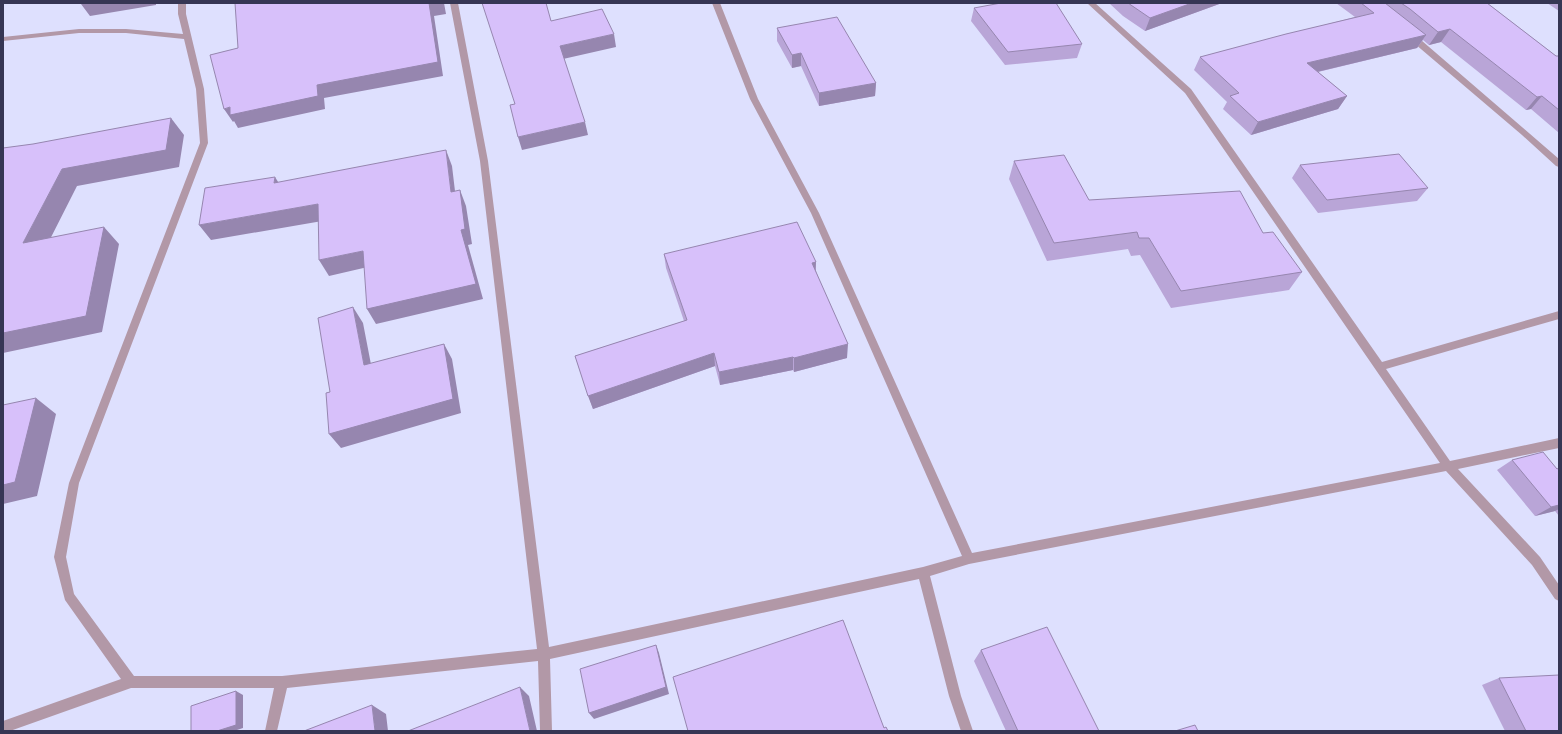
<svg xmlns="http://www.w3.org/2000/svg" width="1562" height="734" font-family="'Fira Sans',sans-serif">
	<rect width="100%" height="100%" fill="#dee0fe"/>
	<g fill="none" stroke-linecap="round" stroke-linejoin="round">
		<path fill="#b298a7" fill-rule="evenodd" d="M 178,3 L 186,3 L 186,14 L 204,89 L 208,143 L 79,483 L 66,557 L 74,594 L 134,676 L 282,676 L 537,649 L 480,161 L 450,3 L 458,3 L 488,161 L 549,647 L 923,567 L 962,556 L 811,213 L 750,99 L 712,3 L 720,3 L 758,99 L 819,213 L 972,553 L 1440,463 L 1185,93 L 1087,3 L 1095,3 L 1191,89 L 1382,362 L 1559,311 L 1559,319 L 1386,369 L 1450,461 L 1559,438 L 1559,448 L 1458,469 L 1540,557 L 1559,585 L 1559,601 L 1555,599 L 1532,565 L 1446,471 L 969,564 L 930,576 L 961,696 L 973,731 L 961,731 L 949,696 L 919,579 L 550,659 L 552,731 L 540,731 L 538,661 L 287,688 L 277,731 L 265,731 L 274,688 L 131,688 L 10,731 L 3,731 L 3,721 L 121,679 L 65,600 L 54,557 L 69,483 L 200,143 L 196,89 L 184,39 L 126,33 L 79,33 L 3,41 L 3,37 L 79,29 L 126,29 L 183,34 L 178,14 Z
			M 1408,34 L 1414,34 L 1559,159 L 1559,167 L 1556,166 L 1522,135 L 1408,38 Z"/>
	</g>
	<path fill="#b9a5d7" d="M 1109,3 L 1222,3 L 1145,31 L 1123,16 Z
		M 1336,3 L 1487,3 L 1556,56 L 1559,56 L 1559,133 L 1531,109 L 1526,110 L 1441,42 L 1429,45 L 1423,40 L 1417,48 L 1318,72 L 1347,96 L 1338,109 L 1251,135 L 1223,109 L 1227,102 L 1194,70 L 1200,57 L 1355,17 Z
		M 1547,3 L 1559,3 L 1559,11 Z
		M 974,8 L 1082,44 L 1077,58 L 1005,65 L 971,21 Z
		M 777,28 L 876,83 L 875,96 L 819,106 L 801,66 L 792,68 L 777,41 Z
		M 1014,161 L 1089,200 L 1263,233 L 1302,272 L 1289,290 L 1171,308 L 1140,255 L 1131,256 L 1128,249 L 1047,261 L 1009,179 Z
		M 1300,165 L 1428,188 L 1417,201 L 1318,213 L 1292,178 Z
		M 664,254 L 816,262 L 816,271 L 847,358 L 794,372 L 793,370 L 720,385 L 715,366 L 593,409 L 575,356 L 684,321 L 666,268 Z
		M 1512,460 L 1557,469 L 1559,468 L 1559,516 L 1555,511 L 1535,516 L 1497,470 Z
		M 981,650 L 1099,731 L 1006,731 L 974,661 Z
		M 1499,678 L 1559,731 L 1505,731 L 1482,685 Z"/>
	<path fill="#9686af" d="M 88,3 L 156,3 L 156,5 L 90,16 L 81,4 Z
		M 429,3 L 444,3 L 446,14 L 434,16 L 443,76 L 324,98 L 325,109 L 238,128 L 234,121 L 233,122 L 224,109 L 317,85 Z
		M 1192,3 L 1222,3 L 1145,31 L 1150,18 Z
		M 1450,29 L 1441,42 L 1429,45 L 1438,32 Z
		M 614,34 L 616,47 L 563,59 L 560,46 Z
		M 1426,35 L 1417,48 L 1300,76 L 1307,63 Z
		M 801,53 L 801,66 L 792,68 L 792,55 Z
		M 876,83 L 875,96 L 819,106 L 819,93 Z
		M 1347,96 L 1338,109 L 1251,135 L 1258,122 Z
		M 1542,96 L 1531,109 L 1526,110 L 1537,97 Z
		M 171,118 L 184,135 L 179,167 L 77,186 L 40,259 L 23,243 L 62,169 Z
		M 585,122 L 588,135 L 522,150 L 518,137 Z
		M 446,150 L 452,166 L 457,208 L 451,192 Z
		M 275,177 L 285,193 L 274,183 Z
		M 460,190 L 466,206 L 472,244 L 468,245 L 483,299 L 376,324 L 367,309 L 461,230 Z
		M 318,204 L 328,220 L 211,240 L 199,225 Z
		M 104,227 L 119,244 L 102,332 L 3,353 L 3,333 Z
		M 363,251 L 372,266 L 329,276 L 319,260 Z
		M 816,262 L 815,276 L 812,263 Z
		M 353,307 L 363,323 L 374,380 L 364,365 Z
		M 444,344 L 452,359 L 461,413 L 341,448 L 329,434 Z
		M 848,344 L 847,358 L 794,372 L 794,358 Z
		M 714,353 L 715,366 L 593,409 L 588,396 Z
		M 793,357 L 793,370 L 720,385 L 719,372 Z
		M 36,398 L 56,414 L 37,496 L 3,504 L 3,485 Z
		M 1559,505 L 1559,509 L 1555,511 L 1535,516 L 1551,507 Z
		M 656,645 L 659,653 L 669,694 L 594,719 L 589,713 Z
		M 520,687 L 529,696 L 537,731 L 530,731 Z
		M 236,691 L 243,695 L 243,728 L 234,731 L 217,731 Z
		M 372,705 L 386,714 L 388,731 L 375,731 Z"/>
	<path fill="#d7c0fa" stroke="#9686af" d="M 235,3 L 431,3 L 429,3 L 438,62 L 317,85 L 318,96 L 230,115 L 230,107 L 224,109 L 210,55 L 238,48 Z
		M 482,3 L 546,3 L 551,21 L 602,9 L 614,34 L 560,46 L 585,122 L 518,137 L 510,105 L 515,104 Z
		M 1001,3 L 1056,3 L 1082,44 L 1008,52 L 974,8 Z
		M 1128,3 L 1192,3 L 1150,18 Z
		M 1361,3 L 1385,3 L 1426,35 L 1307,63 L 1347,96 L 1258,122 L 1230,96 L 1239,93 L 1200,57 L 1286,34 L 1374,13 Z
		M 1401,3 L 1487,3 L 1556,56 L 1559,56 L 1559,110 L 1542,96 L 1537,97 L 1450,29 L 1438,32 L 1410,9 Z
		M 837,17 L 876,83 L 819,93 L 801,53 L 792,55 L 777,28 Z
		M 171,118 L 166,150 L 62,169 L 23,243 L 104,227 L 86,316 L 3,333 L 3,148 L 33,144 Z
		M 446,150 L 451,192 L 460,190 L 465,229 L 461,230 L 476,284 L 367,309 L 363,251 L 319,260 L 318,204 L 199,225 L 205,188 L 275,177 L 274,183 Z
		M 1399,154 L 1428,188 L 1327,200 L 1300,165 Z
		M 1064,155 L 1089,200 L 1240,191 L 1263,233 L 1273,232 L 1302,272 L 1181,291 L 1149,238 L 1139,238 L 1137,232 L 1054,243 L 1014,161 Z
		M 797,222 L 816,262 L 812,263 L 848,344 L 794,358 L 793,357 L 719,372 L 714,353 L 588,396 L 575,356 L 687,320 L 664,254 Z
		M 353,307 L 364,365 L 444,344 L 453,399 L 329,434 L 326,393 L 330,392 L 318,318 Z
		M 36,398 L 15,482 L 3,485 L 3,405 Z
		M 1543,452 L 1557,469 L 1559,468 L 1559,505 L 1551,507 L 1512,460 Z
		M 843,620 L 884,728 L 886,727 L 888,731 L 688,731 L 673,677 Z
		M 1047,627 L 1099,731 L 1018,731 L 981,650 Z
		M 656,645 L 666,687 L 589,713 L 580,669 Z
		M 1559,675 L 1559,731 L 1526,731 L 1499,678 Z
		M 520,687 L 530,731 L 408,731 Z
		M 236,691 L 236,725 L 217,731 L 191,731 L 191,706 Z
		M 372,705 L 375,731 L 304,731 Z
		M 1195,725 L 1198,731 L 1175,731 Z"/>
	<rect width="1562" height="734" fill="none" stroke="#363654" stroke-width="8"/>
</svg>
